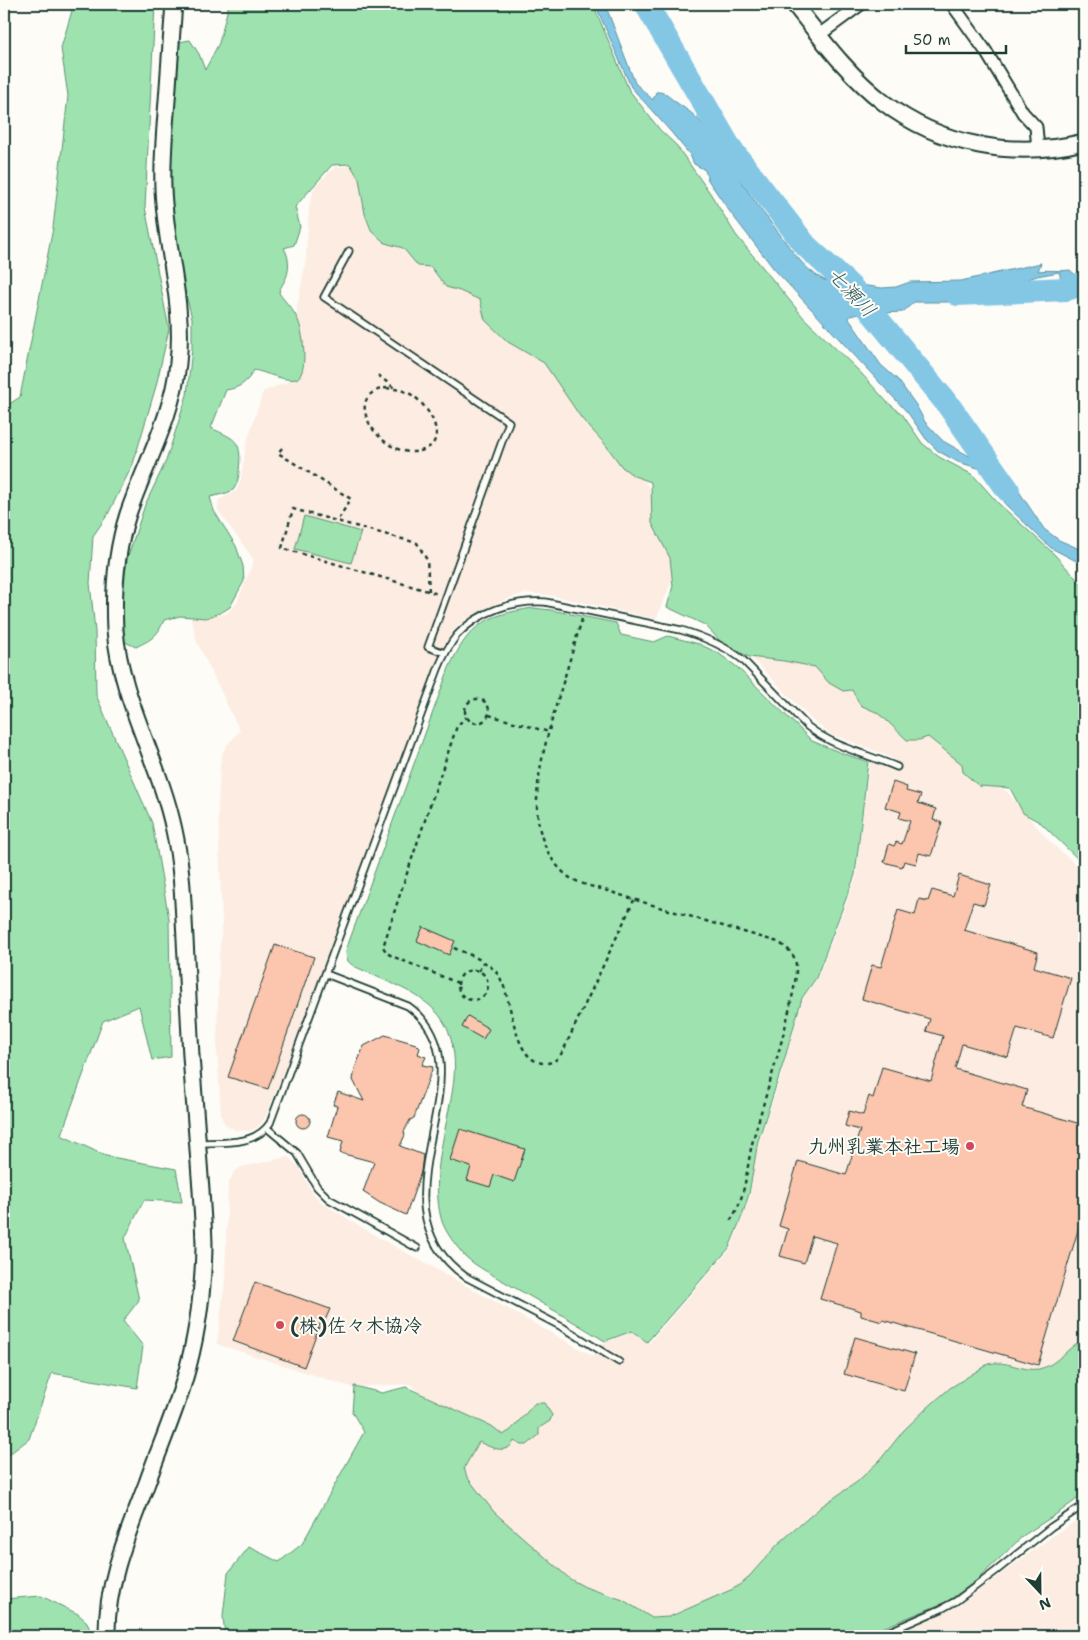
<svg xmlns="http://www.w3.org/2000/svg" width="1088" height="1640" font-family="'Shantell Sans','Klee One',sans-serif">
	<rect width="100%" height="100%" fill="#fdfcf7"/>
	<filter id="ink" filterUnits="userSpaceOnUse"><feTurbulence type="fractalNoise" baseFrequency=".02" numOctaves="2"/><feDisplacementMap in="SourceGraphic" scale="10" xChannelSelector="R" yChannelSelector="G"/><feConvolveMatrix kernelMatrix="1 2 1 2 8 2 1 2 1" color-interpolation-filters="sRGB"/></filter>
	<g filter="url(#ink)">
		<path fill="#fcece1" d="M 351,166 L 360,171 L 363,202 L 369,229 L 391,244 L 424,256 L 477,299 L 498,304 L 643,478 L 655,498 L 671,547 L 675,573 L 656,619 L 555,596 L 526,593 L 504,600 L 477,613 L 461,623 L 452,632 L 441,653 L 313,997 L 266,1116 L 259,1126 L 249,1131 L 236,1130 L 227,1126 L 223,1121 L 221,1113 L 217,1050 L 219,957 L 222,924 L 218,810 L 220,764 L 223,753 L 227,745 L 240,731 L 197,642 L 191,618 L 226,614 L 237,603 L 254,560 L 218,510 L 219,500 L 236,491 L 241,479 L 246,445 L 263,392 L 292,380 L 298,353 L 297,308 L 306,260 L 309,207 L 315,186 L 335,167 Z
			M 782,612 L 923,731 L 1007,792 L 1050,842 L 1084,872 L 1084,1339 L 1067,1351 L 1054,1363 L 1039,1369 L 1030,1370 L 1003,1362 L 994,1362 L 988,1364 L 950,1388 L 904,1430 L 880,1460 L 857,1482 L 822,1506 L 778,1544 L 745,1581 L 733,1589 L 681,1612 L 669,1617 L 652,1618 L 623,1600 L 585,1587 L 550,1568 L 525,1549 L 456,1472 L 478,1442 L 410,1384 L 351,1387 L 217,1344 L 225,1281 L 228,1185 L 234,1172 L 241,1167 L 288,1157 L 299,1167 L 312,1192 L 322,1203 L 376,1236 L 593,1356 L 603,1343 L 634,1331 L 649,1343 L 731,1248 L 751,1193 L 753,1169 L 759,1142 L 782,1073 L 803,999 L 818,977 L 857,875 L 860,839 L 870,762 L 895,772 L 899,763 L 890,757 L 871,749 L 832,735 L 811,719 L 760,666 L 744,652 Z
			M 1084,1516 L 1084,1623 L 1070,1634 L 1030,1636 L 893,1636 L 955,1608 L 1053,1536 Z"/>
		<path fill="#9ee3af" stroke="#5e9072" d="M 74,4 L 155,4 L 145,207 L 169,329 L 156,386 L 133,464 L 108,514 L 93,536 L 90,583 L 95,631 L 96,695 L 152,823 L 169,919 L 171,1057 L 152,1060 L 139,1006 L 103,1021 L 61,1135 L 106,1156 L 176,1169 L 182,1202 L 144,1200 L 125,1238 L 139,1300 L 123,1321 L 143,1346 L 137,1388 L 52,1373 L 29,1439 L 4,1458 L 4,402 L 8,405 L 20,397 L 53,228 L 68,96 L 61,48 Z
			M 229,4 L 593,4 L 629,90 L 660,130 L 676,145 L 710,193 L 736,235 L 804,318 L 860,372 L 887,402 L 902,414 L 922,443 L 939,457 L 973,475 L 998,503 L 1053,553 L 1084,587 L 1084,865 L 1041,823 L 1023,813 L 1010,788 L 979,786 L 963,772 L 962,764 L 928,737 L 919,740 L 907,740 L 885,719 L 876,712 L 860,705 L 852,690 L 843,691 L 829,683 L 815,667 L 784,661 L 749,657 L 723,644 L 705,625 L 667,607 L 673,586 L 670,558 L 652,523 L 651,482 L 634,476 L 622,467 L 605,444 L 582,419 L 544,363 L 508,342 L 485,320 L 480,300 L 460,291 L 446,287 L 431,267 L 418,266 L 403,248 L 385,243 L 371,230 L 365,214 L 359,179 L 350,164 L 332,165 L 295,207 L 300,227 L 294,245 L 284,248 C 290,258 290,272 284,282 C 281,287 280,288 279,293 C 285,302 296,312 299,323 C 303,333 309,374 296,379 C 286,382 265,372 254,370 C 247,383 239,388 226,390 L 211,428 C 237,440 242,440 239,471 C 239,477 237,485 233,490 C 227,494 217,495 210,497 L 214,511 L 236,546 L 243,566 L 244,581 L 230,607 L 222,612 L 206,618 L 180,616 L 164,620 C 157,637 152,639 136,647 L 125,642 L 118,628 L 127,559 L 145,505 L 166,461 L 187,395 L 192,349 L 192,318 L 180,272 L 171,207 L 170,154 L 174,114 L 175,69 L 179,42 L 190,40 L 199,54 L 205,70 L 219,43 Z
			M 304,516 L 361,532 L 351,563 L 295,549 Z
			M 533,608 L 551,610 L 616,623 L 621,635 L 654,642 L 668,636 L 699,644 L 718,653 L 737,667 L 812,741 L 839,752 L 868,762 L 855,875 L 816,978 L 802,998 L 784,1061 L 758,1141 L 749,1194 L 742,1216 L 729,1248 L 647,1342 L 632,1331 L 605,1341 C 574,1322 542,1303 510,1285 C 497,1277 476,1267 465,1256 C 457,1247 444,1231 441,1218 C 432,1182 442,1145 449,1109 C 455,1081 459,1051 445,1024 C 430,997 397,986 371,974 C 364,970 352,967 348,961 C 346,957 346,953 346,950 L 449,668 C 469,624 486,615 533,608 Z
			M 1084,1339 L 1084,1494 L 1058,1513 L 1024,1535 L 977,1580 L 948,1601 L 863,1636 L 225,1636 L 223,1616 L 228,1573 L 249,1547 L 279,1562 L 302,1544 L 364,1432 L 352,1412 L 354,1386 L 382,1393 L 406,1387 L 493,1427 L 503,1435 L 511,1430 L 535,1403 L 544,1403 L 552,1415 L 550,1421 L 539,1428 L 539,1435 L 527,1445 L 522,1445 L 514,1441 C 507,1456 490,1447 479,1442 L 464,1468 L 467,1477 L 494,1512 L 570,1579 L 585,1587 L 623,1600 L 652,1618 L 669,1617 L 733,1589 L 745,1581 L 778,1544 L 822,1506 L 857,1482 L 880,1460 L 904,1430 L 926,1409 L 950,1388 L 988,1364 C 1006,1359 1022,1372 1039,1369 C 1058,1365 1067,1347 1084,1339 Z
			M 41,1596 L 78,1614 L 87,1622 L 92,1636 L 4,1636 L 4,1599 Z"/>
		<path fill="#84c7e5" stroke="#5c909e" d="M 595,4 L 605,4 L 635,83 L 653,100 L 656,92 C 663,91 668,96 673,100 C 681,106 690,111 697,118 C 712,134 723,153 734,171 C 746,189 759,208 772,224 C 788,244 801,268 824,280 L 882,288 L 896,287 L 910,282 L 961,281 L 1041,263 L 1038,271 C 1049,269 1059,272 1070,270 L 1079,278 L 1084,277 L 1084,282 L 1080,285 L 1084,288 L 1084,293 L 1073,295 L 1070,277 L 1061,279 L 1059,272 L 1037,276 L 1005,287 L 978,298 L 960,302 L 914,302 L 903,312 L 859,314 L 850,316 L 849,319 L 881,365 L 898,380 L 916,405 L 925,422 L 943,441 L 978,461 L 986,462 L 996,466 L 1012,481 L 1044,529 L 1059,540 L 1084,551 L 1084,565 L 1051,548 L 1005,504 L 1003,495 L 1009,492 L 981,469 L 958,462 L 938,451 L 926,439 L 908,413 L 774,269 L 730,212 L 708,180 L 705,170 L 694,164 L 690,155 L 671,132 L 631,87 Z"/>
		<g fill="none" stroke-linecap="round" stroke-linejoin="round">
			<path stroke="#84c7e5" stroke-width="24" d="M 646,4 L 730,148 L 806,246 L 852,288 L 949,406 L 1008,490
				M 957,294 L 1067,289 L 1084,283"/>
		</g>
		<path fill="#fbc5ae" stroke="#1f3d34" d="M 893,782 L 907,787 L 906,791 L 921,795 L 918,803 L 936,809 L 933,820 L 942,822 L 931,856 L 919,853 L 916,864 L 904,861 L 902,867 L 884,862 L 889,844 L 894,846 L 896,842 L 902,844 L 910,821 L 899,818 L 901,812 L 885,807 Z
			M 959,875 L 991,885 L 984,905 L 973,902 L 964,930 L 1038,952 L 1034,967 L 1071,978 L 1053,1038 L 1017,1028 L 1008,1057 L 962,1044 L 955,1069 L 1027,1090 L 1022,1107 L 1084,1125 L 1084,1210 L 1038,1365 L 883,1320 L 882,1322 L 861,1316 L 861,1311 L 820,1299 L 837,1243 L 812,1236 L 804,1263 L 780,1256 L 788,1229 L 779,1226 L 798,1161 L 846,1175 L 860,1130 L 845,1126 L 849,1111 L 863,1115 L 869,1096 L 873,1098 L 882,1067 L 931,1081 L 943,1036 L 926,1031 L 930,1019 L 862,999 L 872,965 L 881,967 L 898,910 L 915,915 L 919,899 L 928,901 L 932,890 L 953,896 Z
			M 423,927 L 455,941 L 449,955 L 417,941 Z
			M 275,945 L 314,957 L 268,1089 L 228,1077 Z
			M 468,1016 L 489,1029 L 483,1039 L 462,1027 Z
			M 385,1035 L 416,1044 L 420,1048 L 418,1054 L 426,1057 L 422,1065 L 433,1067 L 414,1118 L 410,1120 L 404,1132 L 405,1135 L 400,1146 L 423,1155 L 421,1172 L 406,1215 L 380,1203 L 363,1192 L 374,1162 L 340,1153 L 343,1141 L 328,1137 L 337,1106 L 333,1105 L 338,1092 L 364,1101 L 353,1080 L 355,1068 L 364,1046 Z
			M296 1121a7 7 0 1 1 14 0a7 7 0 1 1-14 0Z
			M 460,1129 L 525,1149 L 514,1182 L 494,1175 L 490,1187 L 467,1180 L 471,1167 L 450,1160 Z
			M 255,1282 L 330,1309 L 323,1325 L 320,1324 L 304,1367 L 233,1341 Z
			M 855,1337 L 915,1354 L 904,1391 L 844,1374 Z"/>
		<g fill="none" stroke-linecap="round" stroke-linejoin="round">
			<defs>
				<path id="lane" d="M 349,251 L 324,297 L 509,422 L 428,647 L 445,653
					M 326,974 L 408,1006 C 498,1070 360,1203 466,1277 L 564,1328 L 619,1362
					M 267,1128 L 297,1153 L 317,1187 L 329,1199 L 417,1248
					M 199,1143 C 223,1142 255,1146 270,1123 L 438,669 C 443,657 449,645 457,635 C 479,611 514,600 545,602 L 681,630 C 704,637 724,645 743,660 L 807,726 C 833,747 867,754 897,767
					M 879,1636 L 941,1609 L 956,1601 L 996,1571 L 1051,1527 L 1084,1505"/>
				<path id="street" d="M 952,4 L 985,50 L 1023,113 L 1036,127 L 1038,149
					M 819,35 L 861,4"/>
				<path id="secondary" d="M 794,4 C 821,38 848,75 883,102 C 940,146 1014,159 1084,142
					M 107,1636 C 106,1582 128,1533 147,1483 C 159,1449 174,1415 184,1381 C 197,1338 203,1293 204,1248 C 204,1229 202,1209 201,1190 C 198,1145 194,1101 191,1056 C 189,1017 187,978 185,939 C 183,902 182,866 174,830 C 160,763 120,697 115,630 C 113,591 116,551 128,514 C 145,464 173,416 178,363 C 185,301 165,248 163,188 C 162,163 164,138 166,113 C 169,76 171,40 174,4"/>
			</defs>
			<use href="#lane" stroke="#1f3d34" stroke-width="9"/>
			<use href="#street" stroke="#1f3d34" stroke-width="15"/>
			<use href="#secondary" stroke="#1f3d34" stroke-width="19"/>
			<path stroke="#1f3d34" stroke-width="2.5" stroke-dasharray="4 4" stroke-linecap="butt" d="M 378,375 L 394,388
				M 386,388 C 396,389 404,390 412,395 C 429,406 452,443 420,451 C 383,461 337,395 386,388 Z
				M 282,448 L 278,453 L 351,499 L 337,521
				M 429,591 L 427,560 L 417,543 L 293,509 L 282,548 L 438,594
				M 582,619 C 574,646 566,673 558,699 C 543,752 517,827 563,872 C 574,884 596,887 611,892 C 667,910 723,926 778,942 C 789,949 797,956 796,969 C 796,983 792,997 789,1011 C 779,1055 765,1097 753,1140 C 746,1167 747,1197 730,1221
				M465 711a12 12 0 1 1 24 0a12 12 0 1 1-24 0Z
				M 489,715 L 549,732
				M 454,948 C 470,955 489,961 499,976 C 513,997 512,1062 544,1063 C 554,1064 560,1057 564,1049 L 634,900
				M458 985a15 15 0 1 1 30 0a15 15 0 1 1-30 0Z
				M 479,971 L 483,962
				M 458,983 L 394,957 L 387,953 L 383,947 L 402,888 L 457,726 L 466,717"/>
			<use href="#lane" stroke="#fdfcf7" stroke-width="5.5"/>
			<use href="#street" stroke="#fdfcf7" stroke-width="11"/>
			<use href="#secondary" stroke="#fdfcf7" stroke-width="15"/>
		</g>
	</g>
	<g fill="#d1495b" stroke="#fdfcf7" stroke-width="2">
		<circle cx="970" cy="1146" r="5"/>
		<circle cx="280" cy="1325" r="5"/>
	</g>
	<g text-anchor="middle" stroke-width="4" stroke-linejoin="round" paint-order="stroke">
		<g font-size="19" font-weight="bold" fill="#1f3d34" stroke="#fdfcf7" text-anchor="end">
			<text x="960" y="1153">九州乳業本社工場</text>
			<text x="290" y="1332" text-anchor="start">(株)佐々木協冷</text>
		</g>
		<g font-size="20" font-style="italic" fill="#386060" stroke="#fdfcf7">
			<text transform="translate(852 292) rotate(47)" y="7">七瀬川</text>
		</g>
	</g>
	<rect width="1088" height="1640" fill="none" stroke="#fdfcf7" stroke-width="20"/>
	<rect x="10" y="10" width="1068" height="1620" fill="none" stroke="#1f3d34" stroke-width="2" filter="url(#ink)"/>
	<g transform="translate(1040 1592) rotate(158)" stroke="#fdfcf7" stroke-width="4" paint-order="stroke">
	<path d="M0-4L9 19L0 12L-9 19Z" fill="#1f3d34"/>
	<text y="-8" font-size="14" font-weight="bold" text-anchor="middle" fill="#1f3d34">N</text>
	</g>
	<path d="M906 45v8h100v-8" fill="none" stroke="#1f3d34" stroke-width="2.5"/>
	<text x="913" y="45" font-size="15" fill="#1f3d34" stroke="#fdfcf7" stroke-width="4" paint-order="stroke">50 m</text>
</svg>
